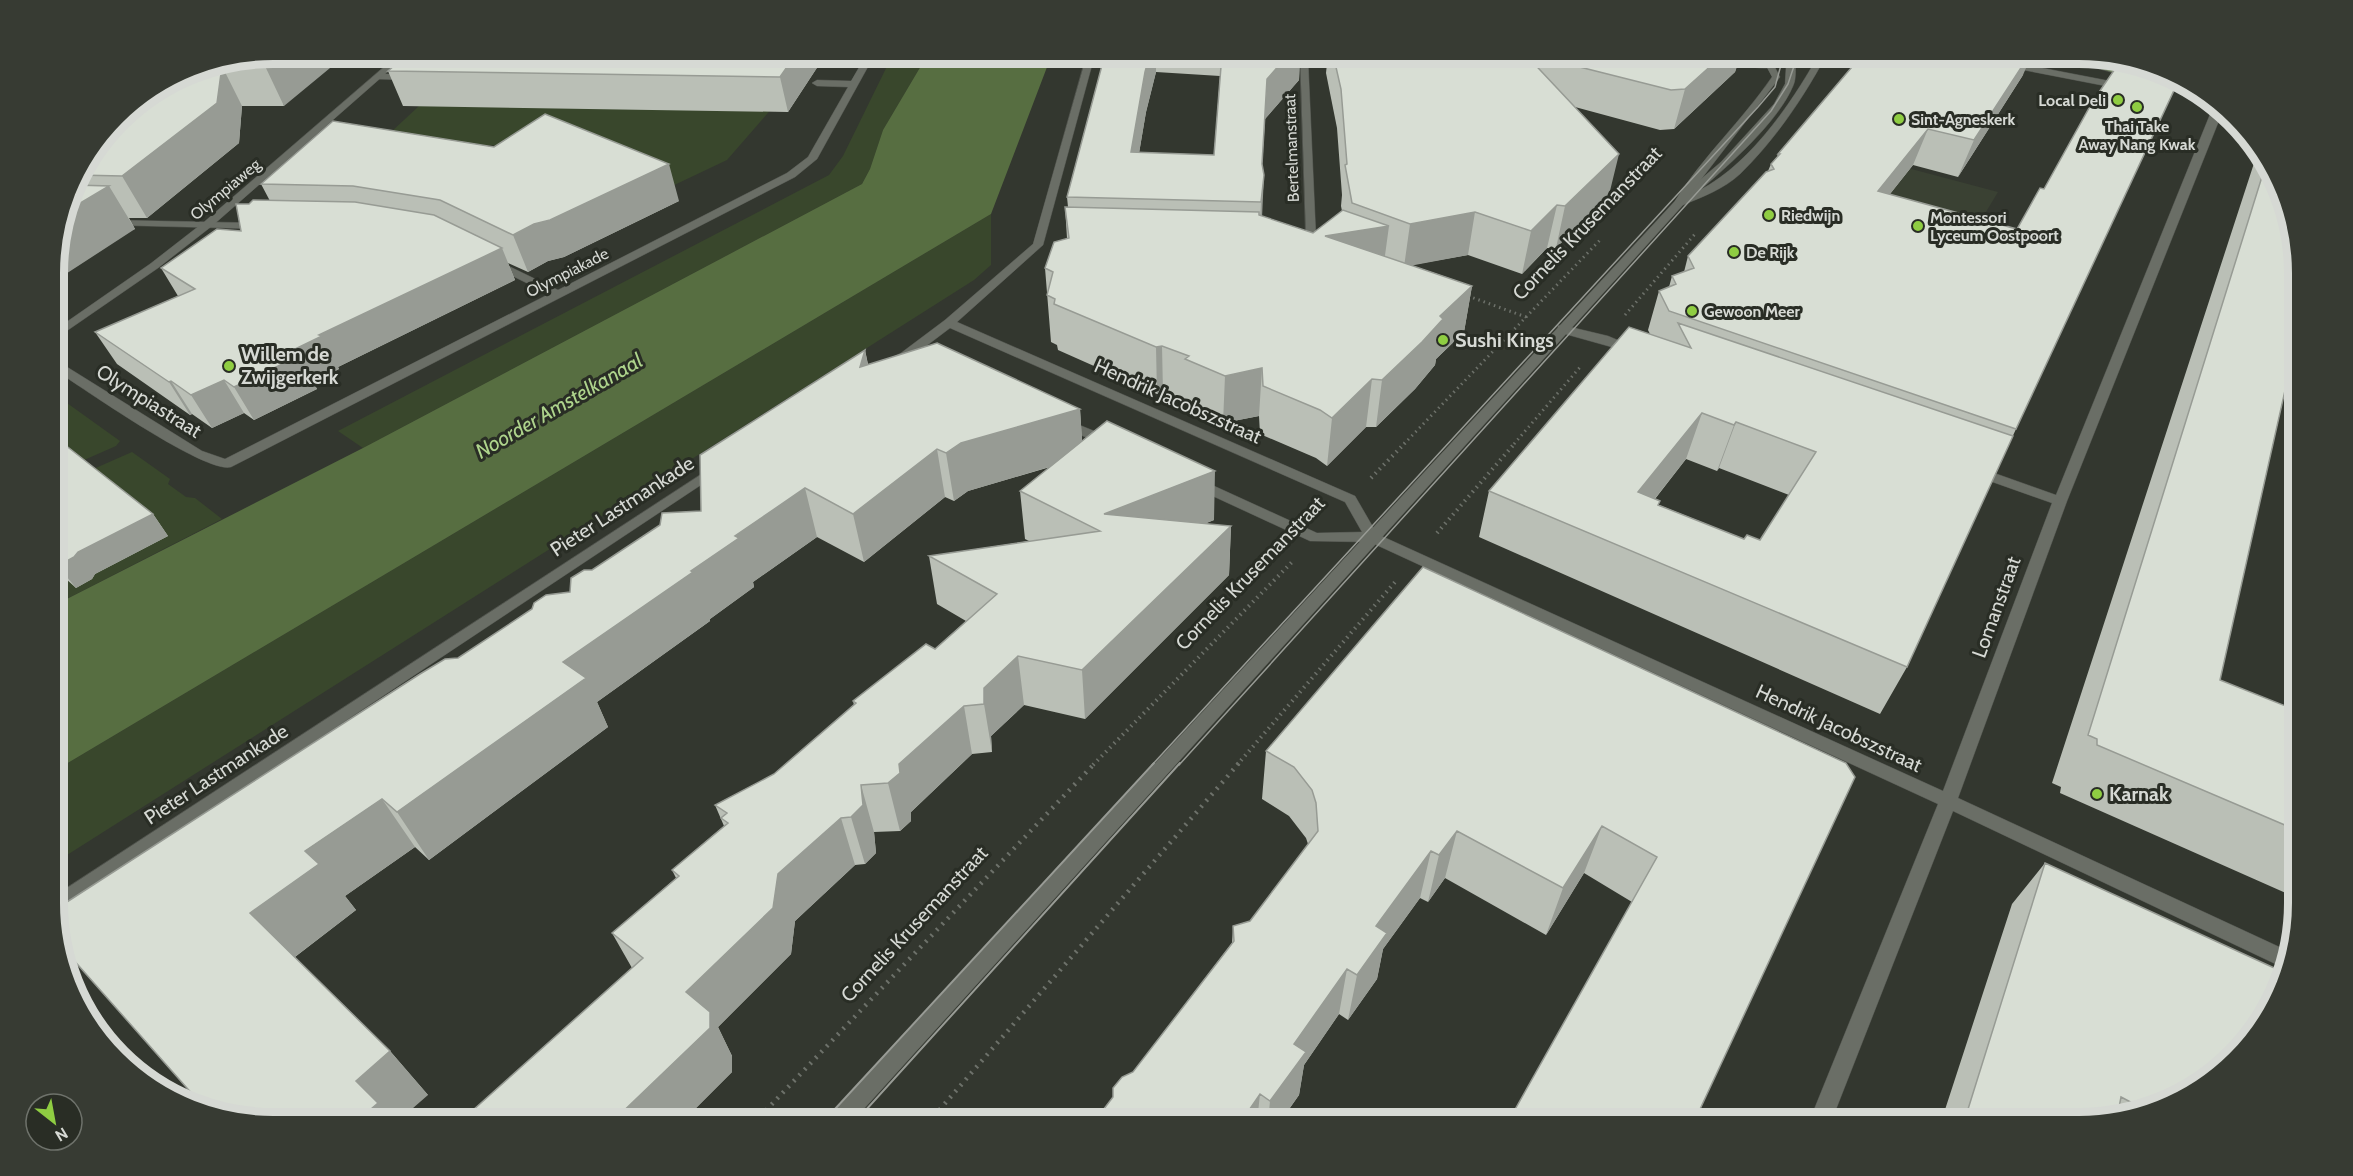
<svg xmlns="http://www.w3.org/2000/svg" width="2353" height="1176" font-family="Cabin,sans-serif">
	<rect width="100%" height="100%" fill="#33372f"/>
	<path fill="#3a4133" d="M 1806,141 L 1998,192 L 1960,255 Z"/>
	<path fill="#39472c" d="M 893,54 L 928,54 L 883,130 L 870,169 L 862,184 L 363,448 L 338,431 L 829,175 L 843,156 Z
		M 433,93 L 781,98 L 727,160 L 569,235 L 611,148 L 474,145 L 320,198 Z
		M 991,214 L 991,265 L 974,280 L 56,862 L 56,770 Z
		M 60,398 L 120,441 L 116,446 L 75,464 L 82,474 L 132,452 L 170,479 L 168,484 L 186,497 L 195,498 L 222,519 L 55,605 L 55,399 Z"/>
	<path fill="#576e41" d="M 928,54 L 1052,54 L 991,214 L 56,770 L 55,605 L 363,448 L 862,184 L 870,169 L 883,130 Z"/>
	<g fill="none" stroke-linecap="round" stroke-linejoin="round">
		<defs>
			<path id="service" d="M 1787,54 L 1795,54 C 1795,64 1797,78 1793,86 C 1776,127 1716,176 1683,205 L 1675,205 L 1675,201 L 1721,162 L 1774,104 L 1785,84 Z"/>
			<path id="minor" d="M 867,54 L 875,54 L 817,159 L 795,177 L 231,467 C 205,474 83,388 55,370 L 55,361 L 59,362 L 202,451 L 225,459 L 549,294 L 490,265 L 490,261 L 498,261 L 558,290 L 787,173 L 808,157 L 848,87 L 817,86 L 812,83 L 817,80 L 851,81 Z
				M 1087,54 L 1095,54 L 1043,245 L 957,322 L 1355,496 L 1377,534 L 1943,791 L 2052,503 L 1970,474 L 1968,471 L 1970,468 L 1980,468 L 2056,495 L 2213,107 L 2220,113 L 2220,118 L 2067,501 L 1958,798 L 2288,951 L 2284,968 L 1953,811 L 1831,1122 L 1809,1122 L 1938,804 L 1370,542 L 1310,541 L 1191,486 L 1189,483 L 1191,480 L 1201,480 L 1317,533 L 1362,532 L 1345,502 L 950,328 L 909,359 L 895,363 L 889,359 L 901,353 L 945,320 L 1033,244 Z
				M 1300,54 L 1345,55 L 1349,58 L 1345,61 L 1308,60 L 1316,238 L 1311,241 L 1306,238 Z
				M 1705,54 L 1720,54 L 1776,66 C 1766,73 1716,61 1705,54 Z
				M 2006,61 L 2115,82 L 2123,78 L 2128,81 L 2116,88 L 2003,66 L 2002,64 Z
				M 378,74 L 411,74 L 415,77 L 411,80 L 375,79 L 374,77 Z
				M 111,220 L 261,223 L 266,226 L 261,229 L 107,225 L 106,223 Z
				M 1562,325 L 1608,336 L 1639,349 L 1633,353 L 1558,332 L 1558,326 Z
				M 1062,418 L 1114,439 L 1116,442 L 1109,446 L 1104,445 L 1057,425 L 1055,422 Z
				M 717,464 L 722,465 L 724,468 L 722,471 L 56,913 L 56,895 Z"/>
			<path id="tertiary" d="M 399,54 L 408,54 L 212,226 L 158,268 L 55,339 L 55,330 L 150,264 L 204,222 Z
				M 1760,54 L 1768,54 L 1780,77 L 1689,195 C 1744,173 1791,105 1819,54 L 1827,54 C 1804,97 1775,140 1740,174 C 1724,189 1702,197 1683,205 L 852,1122 L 827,1122 L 830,1115 L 1675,201 C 1703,156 1742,121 1772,77 Z"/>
			<path id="secondary" d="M 2047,54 L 2061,54 L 2137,75 L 2133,78 Z
				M 2156,78 L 2188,86 L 2195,92 L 2153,83 L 2151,81 Z"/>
		</defs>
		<use href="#service" stroke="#4f524c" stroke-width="1"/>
		<use href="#minor" stroke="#4f524c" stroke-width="1"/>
		<use href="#tertiary" stroke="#4f524c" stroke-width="1"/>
		<use href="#secondary" stroke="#4f524c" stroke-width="1"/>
		<path stroke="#6d716a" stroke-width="3" stroke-dasharray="1.5 4" stroke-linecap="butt" d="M 1468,296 L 1526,317
			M 1625,315 L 1695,234
			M 1404,444 L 1601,239
			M 1514,444 L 1581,366"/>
		<path stroke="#6d716a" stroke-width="4" stroke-dasharray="1.5 4.5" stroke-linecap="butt" d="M 1371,478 L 1405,443
			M 1437,533 L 1515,443
			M 1093,765 L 1294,560
			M 1237,765 L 1395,582"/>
		<path stroke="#6d716a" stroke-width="4.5" stroke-dasharray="2 6" stroke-linecap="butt" d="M 755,1122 L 1095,763
			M 929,1122 L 1239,763"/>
		<use href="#service" fill="#6a6e66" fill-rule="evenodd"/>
		<use href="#minor" fill="#6a6e66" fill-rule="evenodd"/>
		<use href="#tertiary" fill="#6a6e66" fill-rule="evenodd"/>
		<use href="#secondary" fill="#768766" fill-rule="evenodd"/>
		<path stroke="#989b95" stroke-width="1.5" d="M 1152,765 L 1758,107 L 1775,87 L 1784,54
			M 1179,765 L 1771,111 L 1788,84 L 1798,54"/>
		<path stroke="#989b95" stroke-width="2" d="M 823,1122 L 1154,763
			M 855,1122 L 1180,763"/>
	</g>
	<path fill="#babfb6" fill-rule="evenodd" d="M 274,54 L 284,106 L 242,106 L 239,143 L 147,218 L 129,218 L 135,229 L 54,259 L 77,176 L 129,109 L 190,71 Z
		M 408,54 L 826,54 L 788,112 L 403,106 L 388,71 Z
		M 1105,54 L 1300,54 L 1299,80 L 1265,119 L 1262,164 L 1262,216 L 1313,233 L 1342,211 L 1341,206 L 1342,195 L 1337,128 L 1326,73 L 1328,54 L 1741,54 L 1735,72 L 1674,129 L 1660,130 L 1575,107 L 1609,195 L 1556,248 L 1547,248 L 1522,274 L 1468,255 L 1411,265 L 1472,286 L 1464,332 L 1436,359 L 1435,365 L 1415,389 L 1376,427 L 1366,427 L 1327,466 L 1316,458 L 1260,434 L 1259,416 L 1223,423 L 1184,406 L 1184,402 L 1163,393 L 1157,394 L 1058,350 L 1057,345 L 1051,342 L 1045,268 L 1067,238 L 1065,207 L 1068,207 L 1067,197 ZM 1156,72 L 1220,76 L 1214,155 L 1139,153 L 1146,112 Z
		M 2023,75 L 1958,177 L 1913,165 L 1890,194 L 2016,429 L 1907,667 L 1880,714 L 1479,537 L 1489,491 L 1650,334 L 1648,330 L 1659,291 L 1669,287 L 1672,276 L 1684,272 L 1688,256 L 1768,171 L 1771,164 L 1777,157 L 1778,154 ZM 1686,459 L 1717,471 L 1719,468 L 1789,495 L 1760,540 L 1744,539 L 1659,505 L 1655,499 Z
		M 333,121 L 679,201 L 564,257 L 548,261 L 528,272 L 508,263 L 515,280 L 338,367 L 339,369 L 313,382 L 317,389 L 254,420 L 244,413 L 212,428 L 192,414 L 190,415 L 117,364 L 95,332 L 178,296 L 161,268 L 241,231 L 270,201 L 261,184 Z
		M 2258,151 L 2297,246 L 2220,680 L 2298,711 L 2299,899 L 2060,793 L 2061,787 L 2052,783 Z
		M 865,350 L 868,364 L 1080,409 L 1082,441 L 1214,520 L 1204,524 L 1231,526 L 1229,575 L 1085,719 L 1024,705 L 991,736 L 992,752 L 972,754 L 911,812 L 911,821 L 900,831 L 874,832 L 876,853 L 865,864 L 855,865 L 795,921 L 791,954 L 718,1027 L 732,1056 L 732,1072 L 682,1122 L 461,1122 L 632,968 L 612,933 L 676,878 L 672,870 L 724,826 L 715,805 L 774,774 L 854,705 L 853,701 L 935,649 L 966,621 L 937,604 L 929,556 L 1029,541 L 1025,539 L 1020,491 L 1050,467 L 968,491 L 954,501 L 945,497 L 864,562 L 817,537 L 753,582 L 754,587 L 710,619 L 710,621 L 597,702 L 608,727 L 429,860 L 415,847 L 345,896 L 356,910 L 295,957 L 390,1051 L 428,1095 L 202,1105 L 458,658 L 570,592 L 592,570 L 701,511 Z
		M 55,437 L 153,514 L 168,536 L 95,574 L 92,579 L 76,588 L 55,569 Z
		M 1266,751 L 1846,763 L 1632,902 L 1584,873 L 1546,935 L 1445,878 L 1428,902 L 1420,898 L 1383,949 L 1377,979 L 1348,1020 L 1339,1014 L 1304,1065 L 1299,1095 L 1280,1122 L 1094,1122 L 1133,1072 L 1232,943 L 1233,926 L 1250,921 L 1308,844 L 1306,838 L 1289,816 L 1262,799 Z
		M 2045,863 L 2201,1085 L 2093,1122 L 1941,1122 L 2012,904 Z"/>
	<path fill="#979b94" d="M 281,54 L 347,54 L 284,106 L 265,66 Z
		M 796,54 L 826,54 L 788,112 L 780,77 Z
		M 1150,54 L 1156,54 L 1156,72 L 1146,112 L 1132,195 L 1131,152 L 1145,72 Z
		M 1289,54 L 1300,54 L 1299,80 L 1265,119 L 1260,206 L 1267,79 Z
		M 1724,54 L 1741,54 L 1735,72 L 1674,129 L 1685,89 Z
		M 2030,54 L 2032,54 L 2023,75 L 1958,177 L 1974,140 Z
		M 222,66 L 242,106 L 239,143 L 147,218 L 122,176 Z
		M 1928,129 L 1913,165 L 1863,228 L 1878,191 Z
		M 1619,154 L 1609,195 L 1556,248 L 1565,206 Z
		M 669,164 L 679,201 L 564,257 L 548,261 L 528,272 L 513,235 L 534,224 Z
		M 1264,175 L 1262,218 L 1259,246 L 1261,202 Z
		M 109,186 L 135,229 L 55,281 L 54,259 L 67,211 Z
		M 1557,205 L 1547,248 L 1522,274 L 1531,231 Z
		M 1475,212 L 1468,255 L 1404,267 L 1410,224 Z
		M 1389,226 L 1383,270 L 1325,236 Z
		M 502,248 L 515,280 L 338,367 L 339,369 L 313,382 L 317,389 L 254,420 L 234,387 L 289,352 L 319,335 Z
		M 1472,286 L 1464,332 L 1436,359 L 1435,365 L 1415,389 L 1376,427 L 1382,380 L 1440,316 Z
		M 1162,346 L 1163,393 L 1157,394 L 1156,347 Z
		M 865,350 L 874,397 L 860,367 Z
		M 1262,368 L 1259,416 L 1223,423 L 1225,376 Z
		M 1372,379 L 1366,427 L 1327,466 L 1332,418 Z
		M 224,380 L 244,413 L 212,428 L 191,395 Z
		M 171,381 L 192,414 L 190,415 L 169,382 Z
		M 1080,409 L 1083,457 L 968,491 L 954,501 L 946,453 L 961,443 Z
		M 1702,413 L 1686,459 L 1623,539 L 1638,492 Z
		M 1736,422 L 1719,468 L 1717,471 L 1734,425 Z
		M 937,449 L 945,497 L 864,562 L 853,514 Z
		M 1215,471 L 1214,520 L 1106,563 L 1104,514 Z
		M 805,488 L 817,537 L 753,582 L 754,587 L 710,619 L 710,621 L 597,702 L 608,727 L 429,860 L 397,812 L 563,662 L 691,571 L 735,536 Z
		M 153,514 L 168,536 L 95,574 L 92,579 L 76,588 L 58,566 L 78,552 Z
		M 1231,526 L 1229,575 L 1085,719 L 1082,670 Z
		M 1018,656 L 1024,705 L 991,736 L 992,752 L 984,704 L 984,688 Z
		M 964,706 L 972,754 L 911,812 L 911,821 L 900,831 L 888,783 L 899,764 Z
		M 861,785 L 874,832 L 876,853 L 865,864 L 851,817 Z
		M 382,799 L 415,847 L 345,896 L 356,910 L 292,959 L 250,913 L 305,851 Z
		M 841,818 L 855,865 L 795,921 L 791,954 L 718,1027 L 732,1056 L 732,1072 L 682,1122 L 612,1122 L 686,992 L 778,874 Z
		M 1602,826 L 1584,873 L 1546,935 L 1563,888 Z
		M 1457,831 L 1445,878 L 1428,902 L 1439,855 Z
		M 1431,851 L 1420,898 L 1383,949 L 1377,979 L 1348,1020 L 1357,975 L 1376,926 Z
		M 1347,969 L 1339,1014 L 1304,1065 L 1299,1095 L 1280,1122 L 1268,1122 L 1270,1101 L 1294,1044 Z
		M 390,1051 L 428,1095 L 397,1122 L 371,1122 L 364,1115 L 356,1081 Z
		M 1260,1094 L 1257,1122 L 1241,1122 Z"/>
	<path fill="#d8ded4" stroke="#979b94" stroke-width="1.5" fill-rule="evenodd" d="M 274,54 L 281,54 L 265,66 L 222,66 L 217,103 L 122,176 L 78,175 L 129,109 L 190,71 Z
		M 408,54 L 796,54 L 780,77 L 388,71 Z
		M 1105,54 L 1150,54 L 1145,72 L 1131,152 L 1214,155 L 1222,54 L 1289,54 L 1267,79 L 1262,164 L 1264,175 L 1261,202 L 1067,197 Z
		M 1333,54 L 1525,54 L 1619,154 L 1565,206 L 1557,205 L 1531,231 L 1475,212 L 1410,224 L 1352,203 L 1345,165 L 1347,164 L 1341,89 Z
		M 1534,54 L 1724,54 L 1685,89 L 1671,90 L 1540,57 Z
		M 1863,54 L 2030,54 L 1974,140 L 1928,129 L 1878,191 L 2017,229 L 2040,188 L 2044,189 L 2093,101 L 2119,63 L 2175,76 L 2176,86 L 2016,429 L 1669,311 L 1659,291 L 1676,284 L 1672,276 L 1694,268 L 1688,256 L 1766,172 L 1774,169 L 1771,164 L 1780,154 L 1778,154 Z
		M 545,114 L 669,164 L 550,220 L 534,224 L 513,235 L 440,200 L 353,186 L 261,184 L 333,121 L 494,147 Z
		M 2265,167 L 2297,246 L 2297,337 L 2220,680 L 2298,711 L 2299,831 L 2097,745 L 2097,739 L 2088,735 Z
		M 74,185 L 109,186 L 67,211 Z
		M 253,200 L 355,202 L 434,215 L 502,248 L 319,335 L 322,336 L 289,352 L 299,356 L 234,387 L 224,380 L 191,395 L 171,381 L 169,382 L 95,332 L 195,289 L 161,268 L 217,229 L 241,231 L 236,204 L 249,204 Z
		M 1065,207 L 1259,212 L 1259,215 L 1313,233 L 1343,210 L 1389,226 L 1325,236 L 1472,286 L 1440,316 L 1443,319 L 1422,342 L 1382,380 L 1372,379 L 1332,418 L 1320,410 L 1263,386 L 1262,368 L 1225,376 L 1185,359 L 1189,356 L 1162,346 L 1156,347 L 1054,304 L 1055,299 L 1047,295 L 1053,272 L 1045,268 L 1054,242 L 1069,238 Z
		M 1678,323 L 2013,436 L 1907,667 L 1489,491 L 1629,327 L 1691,348 ZM 1702,413 L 1734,425 L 1736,422 L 1816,452 L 1760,540 L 1747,535 L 1744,539 L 1658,505 L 1660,501 L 1638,492 Z
		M 937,343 L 1080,409 L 961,443 L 946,453 L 937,449 L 853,514 L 805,488 L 735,536 L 739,538 L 691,571 L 693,572 L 563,662 L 586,678 L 397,812 L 382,799 L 305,851 L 319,864 L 250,913 L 390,1051 L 356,1081 L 378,1103 L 364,1115 L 371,1122 L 274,1122 L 202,1105 L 63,948 L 56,931 L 56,909 L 420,674 L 445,659 L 458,658 L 532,609 L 534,603 L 546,595 L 570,592 L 571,578 L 584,570 L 592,570 L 660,525 L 662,513 L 701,511 L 700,455 L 865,350 L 860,367 Z
		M 1107,421 L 1215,471 L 1104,514 L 1231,526 L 1082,670 L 1018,656 L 984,688 L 984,704 L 964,706 L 899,764 L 900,773 L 888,783 L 861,785 L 863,805 L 851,817 L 841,818 L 778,874 L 773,908 L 686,992 L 710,1012 L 710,1028 L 612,1122 L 461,1122 L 462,1120 L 643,958 L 612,933 L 679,876 L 672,870 L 728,823 L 721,818 L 727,813 L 715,805 L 774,774 L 856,703 L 853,701 L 926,644 L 935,649 L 997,594 L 929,556 L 1100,531 L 1020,491 Z
		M 55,437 L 153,514 L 78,552 L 74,557 L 58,566 L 55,563 Z
		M 1423,567 L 1846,763 L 1855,777 L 1694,1122 L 1508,1122 L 1657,857 L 1602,826 L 1563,888 L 1457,831 L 1439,855 L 1431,851 L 1376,926 L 1387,933 L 1357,975 L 1347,969 L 1294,1044 L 1306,1052 L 1270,1101 L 1260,1094 L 1241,1122 L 1094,1122 L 1113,1097 L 1113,1088 L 1122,1077 L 1133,1072 L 1234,941 L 1233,926 L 1250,921 L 1318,831 L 1316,803 L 1312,790 L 1294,767 L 1266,751 Z
		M 2045,863 L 2283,972 L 2276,999 L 2245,1047 L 2201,1085 L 2138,1106 L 2121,1097 L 2118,1113 L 2093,1122 L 1964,1122 Z"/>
	<g fill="#8fcd42" stroke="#292d25" stroke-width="2">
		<circle cx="2118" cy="100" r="6"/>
		<circle cx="2137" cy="107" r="6"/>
		<circle cx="1899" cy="119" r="6"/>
		<circle cx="1769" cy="215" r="6"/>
		<circle cx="1918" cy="226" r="6"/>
		<circle cx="1734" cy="252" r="6"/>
		<circle cx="1692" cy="311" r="6"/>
		<circle cx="1443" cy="340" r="6"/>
		<circle cx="229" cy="366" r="6"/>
		<circle cx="2097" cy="794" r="6"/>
	</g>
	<g text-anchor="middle" stroke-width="6" stroke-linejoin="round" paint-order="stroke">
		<g font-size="16" font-weight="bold" fill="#d6d9d4" stroke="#292d25" text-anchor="start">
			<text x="2106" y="106" text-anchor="end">Local Deli</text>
			<text x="1911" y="125">Sint-Agneskerk</text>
			<text x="2137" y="132" text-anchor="middle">Thai Take<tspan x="2137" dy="18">Away Nang Kwak</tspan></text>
			<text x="1781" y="221">Riedwijn</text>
			<text x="1930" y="223">Montessori<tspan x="1930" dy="18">Lyceum Oostpoort</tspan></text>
			<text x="1746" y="258">De Rijk</text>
			<text x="1704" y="317">Gewoon Meer</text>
		</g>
		<g font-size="16" fill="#d6d9d4" stroke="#292d25">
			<text transform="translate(1291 148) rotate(-92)" y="6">Bertelmanstraat</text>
			<text transform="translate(225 189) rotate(-40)" y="6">Olympiaweg</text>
			<text transform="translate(567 272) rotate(-27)" y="6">Olympiakade</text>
		</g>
		<g font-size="20" fill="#d6d9d4" stroke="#292d25">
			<text transform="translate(1587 223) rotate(-46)" y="7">Cornelis Krusemanstraat</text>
			<text transform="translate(149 401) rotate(32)" y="7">Olympiastraat</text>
			<text transform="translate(1178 401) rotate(24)" y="7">Hendrik Jacobszstraat</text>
			<text transform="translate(622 506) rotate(-33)" y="7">Pieter Lastmankade</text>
			<text transform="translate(1250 573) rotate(-46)" y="7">Cornelis Krusemanstraat</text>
			<text transform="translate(1996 607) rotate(-70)" y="7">Lomanstraat</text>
			<text transform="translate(1839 728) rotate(25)" y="7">Hendrik Jacobszstraat</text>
			<text transform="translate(216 774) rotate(-33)" y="7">Pieter Lastmankade</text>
			<text transform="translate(914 924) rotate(-47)" y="7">Cornelis Krusemanstraat</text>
		</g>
		<g font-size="20" font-weight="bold" fill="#d6d9d4" stroke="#292d25" text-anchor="start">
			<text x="1455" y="347">Sushi Kings</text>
			<text x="241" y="361">Willem de<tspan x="241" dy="23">Zwijgerkerk</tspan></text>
			<text x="2109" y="801">Karnak</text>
		</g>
		<g font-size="21" font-style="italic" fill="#aed48c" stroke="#292d25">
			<text transform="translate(559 406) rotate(-30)" y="7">Noorder Amstelkanaal</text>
		</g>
	</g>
	<path d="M0 0H2353V1176H0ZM273 64H2079A209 209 0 0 1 2288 273V903A209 209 0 0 1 2079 1112H273A209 209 0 0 1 64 903V273A209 209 0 0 1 273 64Z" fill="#373b33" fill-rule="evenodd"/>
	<path fill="none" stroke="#d6d9d4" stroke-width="8" d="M273 64H2079A209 209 0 0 1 2288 273V903A209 209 0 0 1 2079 1112H273A209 209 0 0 1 64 903V273A209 209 0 0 1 273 64Z"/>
	<g transform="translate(54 1122) rotate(149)"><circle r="28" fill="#292d25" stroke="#6e726b" stroke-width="1.5"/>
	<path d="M0-4.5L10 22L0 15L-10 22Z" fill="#8fcd42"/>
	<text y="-9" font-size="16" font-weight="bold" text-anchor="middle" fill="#d6d9d4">N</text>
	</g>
</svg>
